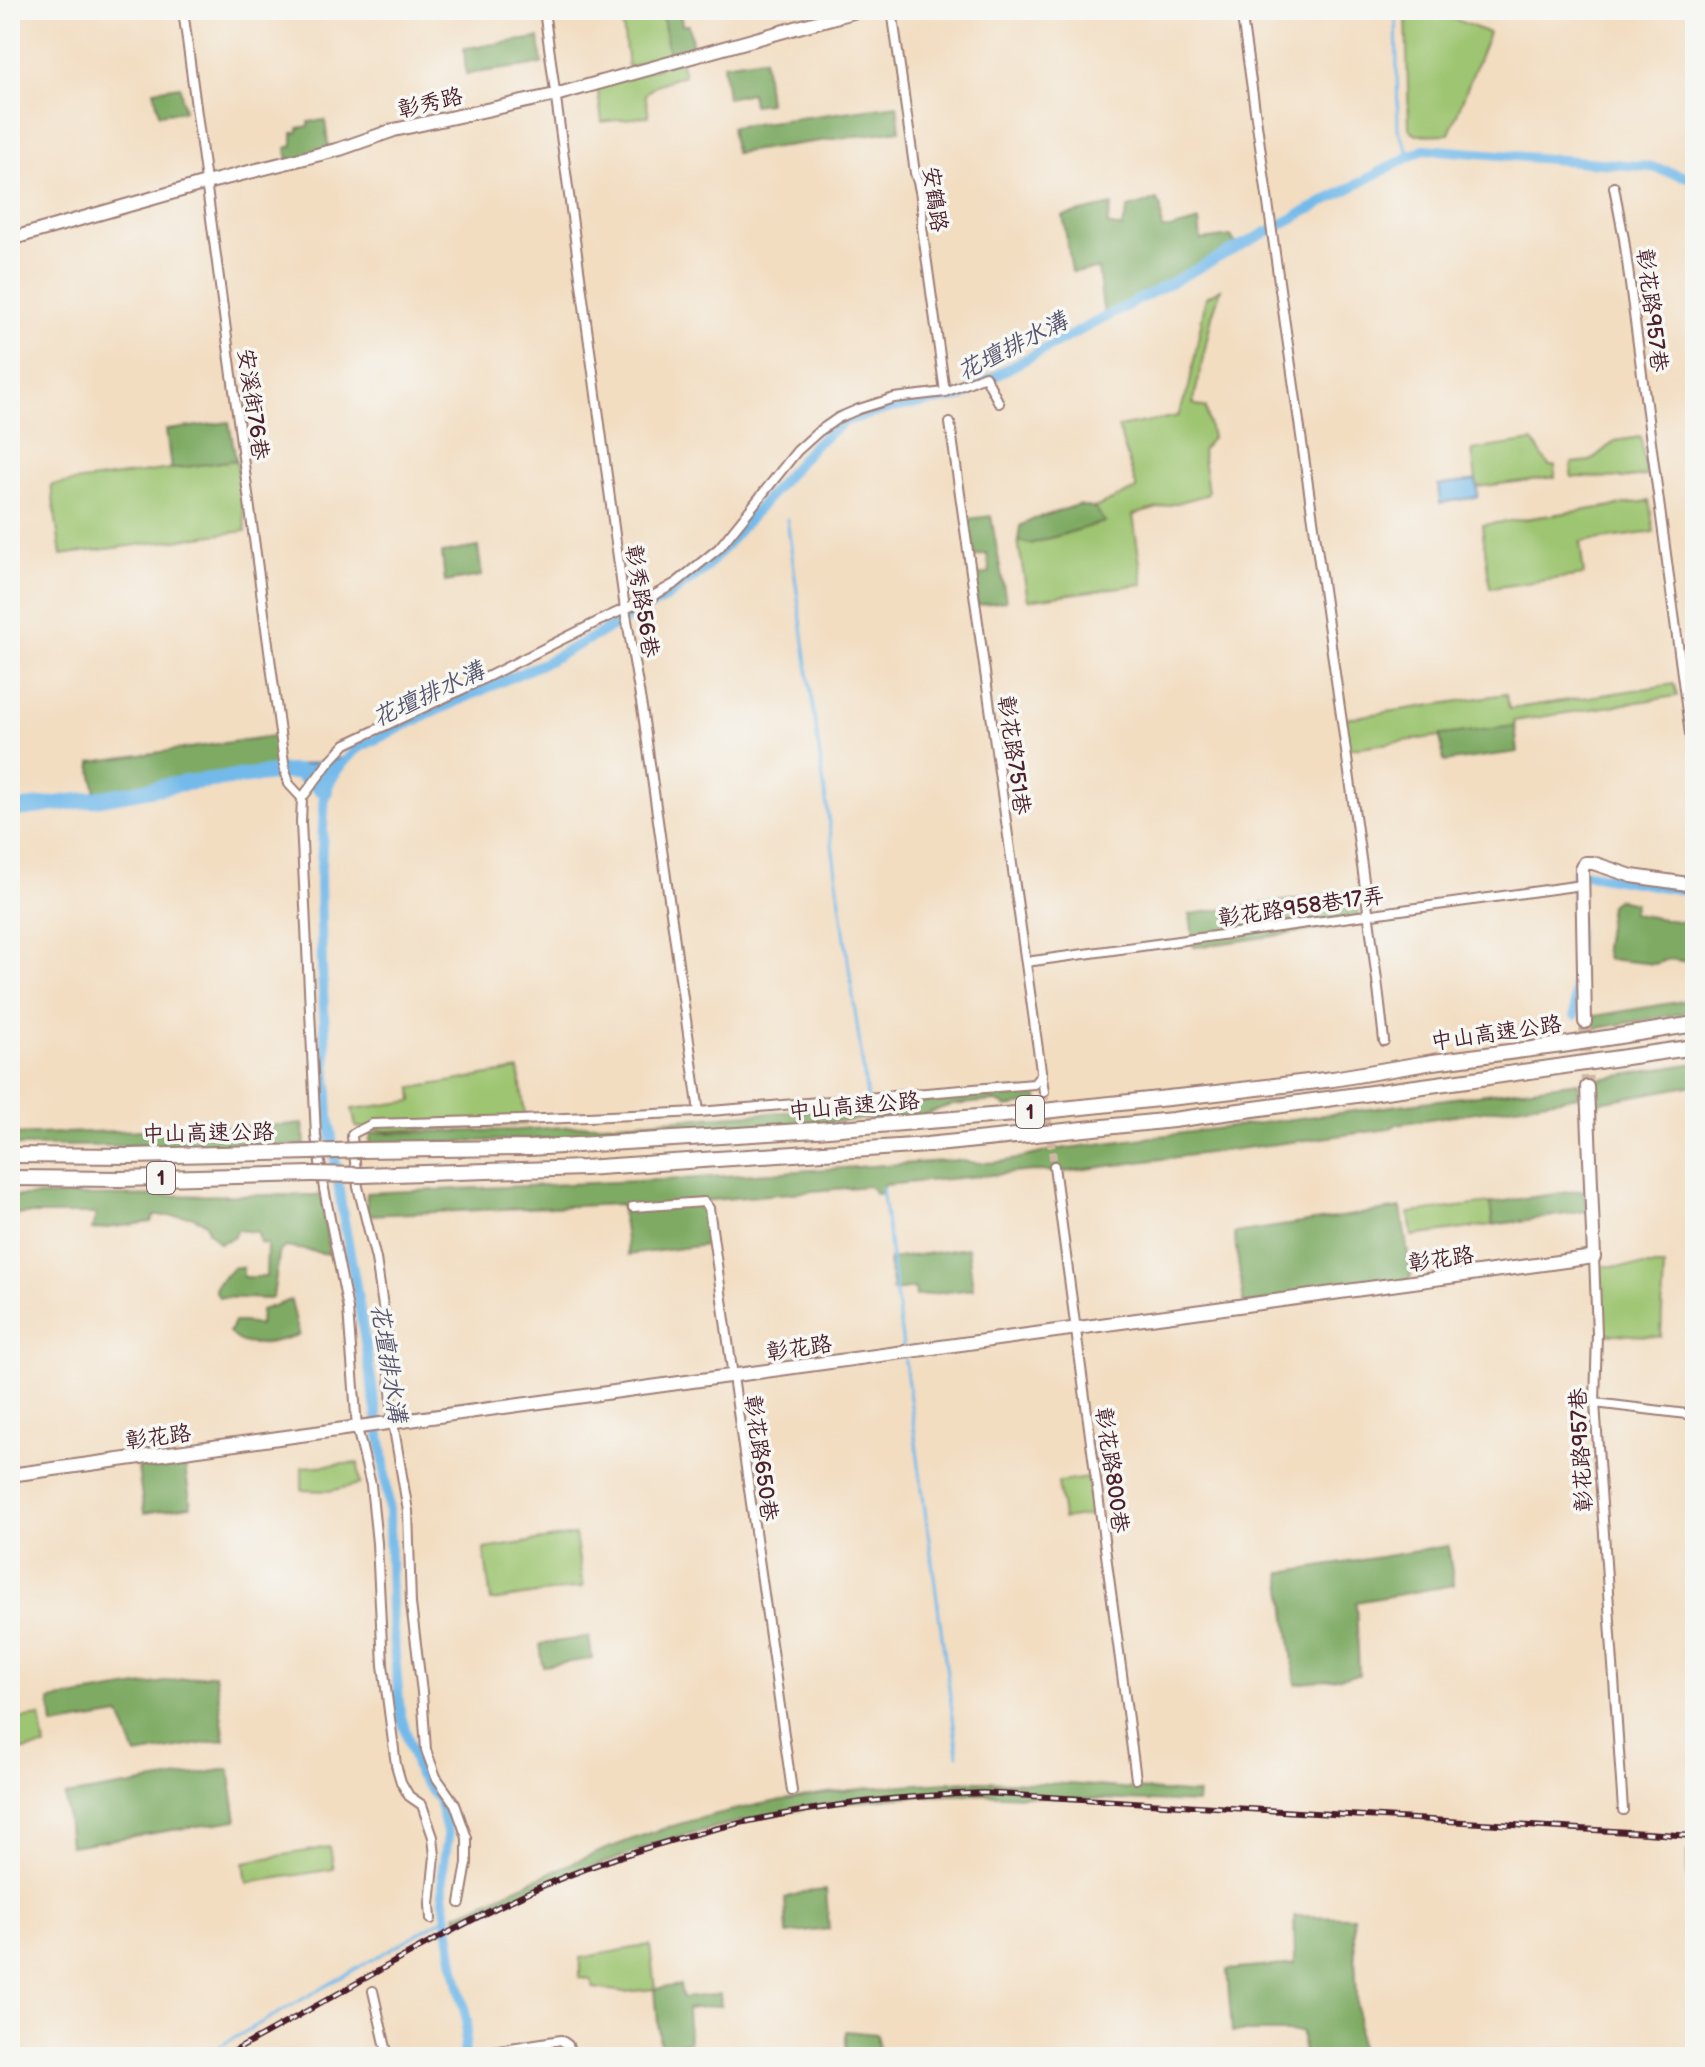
<svg xmlns="http://www.w3.org/2000/svg" width="1705" height="2067" font-family="'Balsamiq Sans','LXGW WenKai TC',sans-serif">
	<rect width="100%" height="100%" fill="#f6f6f2"/>
	<filter id="ink" filterUnits="userSpaceOnUse"><feTurbulence type="fractalNoise" baseFrequency=".0125" numOctaves="2"/><feDisplacementMap in="SourceGraphic" scale="16" xChannelSelector="R" yChannelSelector="G"/><feConvolveMatrix kernelMatrix="1 2 1 2 8 2 1 2 1" color-interpolation-filters="sRGB"/></filter>
	<filter id="wash" filterUnits="userSpaceOnUse"><feTurbulence type="fractalNoise" baseFrequency=".006" numOctaves="4" result="noise"/><feDisplacementMap in="SourceGraphic" scale="32" xChannelSelector="R" yChannelSelector="G"/><feGaussianBlur stdDeviation="1.8" result="paint"/><feColorMatrix in="noise" values="0 0 0 0 0 0 0 0 0 0 0 0 0 0 0 0 0 1.4 0 .05"/><feComposite in="paint" operator="in"/></filter>
	<g filter="url(#wash)">
		<rect width="100%" height="100%" fill="#f2ddc1"/>
		<path fill="#9ec571" stroke="#74724e" stroke-width="2" d="M 621,10 L 662,10 L 669,56 L 628,67 Z
			M 1406,10 L 1432,10 L 1489,33 L 1449,134 L 1416,135 L 1409,128 Z
			M 680,61 L 684,75 L 656,85 L 645,94 L 649,116 L 602,122 L 597,85 Z
			M 1221,289 L 1212,316 L 1193,404 L 1206,408 L 1212,438 L 1202,451 L 1208,492 L 1206,495 L 1133,515 L 1143,584 L 1028,600 L 1018,541 L 1031,544 L 1104,522 L 1094,508 L 1137,489 L 1118,427 L 1178,416 L 1189,387 L 1206,297 Z
			M 1641,437 L 1646,476 L 1628,478 L 1571,477 L 1572,463 L 1590,461 L 1615,441 Z
			M 1533,441 L 1549,466 L 1555,466 L 1555,477 L 1477,487 L 1472,450 Z
			M 236,460 L 246,531 L 61,555 L 51,485 Z
			M 1649,501 L 1654,532 L 1580,542 L 1584,575 L 1490,588 L 1482,525 Z
			M 1674,684 L 1677,696 L 1514,721 L 1515,726 L 1346,749 L 1341,719 L 1506,694 L 1509,709 Z
			M 519,1070 L 526,1124 L 387,1131 L 356,1127 L 352,1109 L 413,1101 L 412,1088 Z
			M 1490,1203 L 1493,1225 L 1412,1236 L 1409,1213 Z
			M 1600,1266 L 1664,1266 L 1661,1337 L 1601,1333 Z
			M 358,1463 L 360,1484 L 329,1491 L 302,1490 L 302,1467 Z
			M 1088,1478 L 1093,1515 L 1063,1519 L 1058,1482 Z
			M 575,1535 L 583,1587 L 491,1601 L 484,1549 Z
			M 40,1716 L 45,1747 L 10,1752 L 10,1720 Z
			M 330,1847 L 334,1869 L 247,1883 L 244,1862 Z
			M 650,1945 L 655,1989 L 625,1992 L 594,1988 L 591,1979 L 580,1978 L 580,1958 Z"/>
		<path fill="#7eaa63" stroke="#646447" stroke-width="2" d="M 662,10 L 680,10 L 682,25 L 689,25 L 693,49 L 669,56 Z
			M 539,38 L 542,64 L 466,74 L 464,48 Z
			M 764,58 L 769,103 L 753,105 L 751,93 L 727,98 L 723,64 Z
			M 180,86 L 184,111 L 159,114 L 154,90 Z
			M 897,105 L 900,130 L 735,153 L 731,127 Z
			M 325,120 L 329,152 L 288,162 L 286,148 L 293,146 L 293,133 L 298,132 L 298,128 L 309,126 L 309,122 Z
			M 1157,200 L 1161,208 L 1162,229 L 1170,229 L 1199,221 L 1201,240 L 1231,236 L 1238,248 L 1107,321 L 1103,308 L 1098,269 L 1072,272 L 1063,216 L 1112,205 L 1107,225 L 1122,228 L 1128,208 Z
			M 229,422 L 236,460 L 171,469 L 166,430 Z
			M 1078,505 L 1094,508 L 1105,522 L 1030,544 L 1018,541 L 1020,526 L 1034,519 Z
			M 991,516 L 1006,601 L 977,605 L 974,576 L 990,573 L 987,554 L 972,557 L 967,519 Z
			M 478,547 L 482,576 L 445,582 L 442,553 Z
			M 1515,726 L 1518,752 L 1444,762 L 1440,735 Z
			M 274,736 L 279,771 L 96,796 L 91,762 Z
			M 1355,891 L 1360,924 L 1194,947 L 1190,914 Z
			M 1617,899 L 1635,903 L 1632,913 L 1639,915 L 1695,924 L 1695,963 L 1669,959 L 1655,964 L 1607,959 L 1604,948 L 1610,905 Z
			M 1695,999 L 1695,1011 L 1593,1029 L 1594,1016 Z
			M 1695,1063 L 1695,1085 L 1600,1102 L 1596,1104 L 1591,1097 L 1587,1081 Z
			M 1578,1082 L 1580,1096 L 1397,1124 L 1389,1129 L 1064,1172 L 1034,1171 L 884,1185 L 881,1193 L 876,1194 L 869,1186 L 701,1201 L 707,1245 L 628,1255 L 621,1204 L 368,1215 L 366,1193 L 682,1179 L 959,1160 C 988,1168 1023,1158 1052,1150 Z
			M 1019,1091 L 1028,1092 L 1037,1095 L 1039,1102 L 1007,1107 L 995,1101 L 951,1105 L 922,1115 L 752,1128 L 599,1137 L 369,1145 L 371,1133 L 517,1130 L 917,1103 Z
			M 303,1124 L 305,1145 L 10,1146 L 10,1135 Z
			M 1583,1190 L 1587,1211 L 1493,1225 L 1490,1203 Z
			M 321,1195 L 329,1254 L 286,1247 L 281,1250 L 279,1255 L 273,1297 L 270,1299 L 219,1297 L 215,1291 L 216,1285 L 234,1267 L 243,1268 L 243,1277 L 266,1277 L 267,1244 L 260,1243 L 258,1232 L 237,1230 L 233,1238 L 219,1243 L 208,1231 L 206,1223 L 191,1216 L 154,1216 L 151,1222 L 92,1230 L 96,1214 L 10,1214 L 10,1196 Z
			M 1401,1208 L 1411,1276 L 1408,1281 L 1244,1304 L 1234,1233 Z
			M 968,1248 L 973,1289 L 916,1296 L 915,1288 L 893,1291 L 889,1259 Z
			M 291,1300 L 299,1335 C 278,1340 244,1354 229,1332 L 234,1322 L 243,1322 L 260,1326 L 261,1310 Z
			M 184,1461 L 191,1506 L 144,1513 L 138,1468 Z
			M 1448,1546 L 1454,1585 L 1356,1602 L 1359,1675 L 1296,1684 L 1281,1573 Z
			M 589,1637 L 592,1659 L 543,1666 L 540,1644 Z
			M 215,1674 L 225,1740 L 136,1755 L 120,1715 L 53,1726 L 50,1700 Z
			M 229,1769 L 237,1820 L 70,1846 L 65,1796 Z
			M 977,1781 L 1069,1784 L 1198,1794 L 1197,1803 L 977,1794 L 898,1797 L 820,1806 L 746,1820 L 677,1837 L 557,1880 L 459,1922 L 456,1915 C 528,1883 600,1847 676,1825 C 774,1796 875,1784 977,1781 Z
			M 1687,1853 L 1695,1854 L 1695,1985 L 1692,1985 Z
			M 826,1890 L 829,1929 L 787,1934 L 785,1898 L 804,1892 Z
			M 1294,1916 L 1353,1917 L 1360,2057 L 1303,2057 L 1302,2032 L 1232,2032 L 1227,1970 L 1295,1964 Z
			M 680,1985 L 683,1998 L 720,1994 L 721,2005 L 687,2009 L 689,2042 L 660,2046 L 655,1989 Z
			M 846,2031 L 877,2034 L 878,2057 L 846,2057 Z"/>
		<path fill="#73baea" stroke="#5e6c8a" stroke-width="2" d="M 1476,480 L 1478,497 L 1440,503 L 1438,485 Z
			M 360,751 L 338,769 L 325,791 L 298,772 L 284,772 L 283,768 L 349,757 Z"/>
		<g fill="none" stroke-linecap="round" stroke-linejoin="round">
			<path stroke="#73baea" stroke-width="3" d="M 1396,10 L 1398,129 L 1410,156
				M 787,519 L 867,1097
				M 882,1188 L 903,1347
				M 904,1354 L 958,1755
				M 201,2057 L 447,1917"/>
			<path stroke="#73baea" stroke-width="10" d="M 1575,1015 L 1576,872 L 1695,892
				M 461,2057 L 464,2054 L 467,2021 L 454,1964 L 443,1893 L 443,1868 L 448,1836 L 439,1800 L 419,1775 L 400,1713 L 391,1611 L 389,1512 L 383,1454 L 356,1286 L 341,1204 L 329,1116 L 322,968 L 320,883 L 325,791 L 338,769 L 356,749 L 422,717 L 548,661 L 664,599 L 706,568 L 814,445 L 845,421 L 891,408 L 963,396 L 1009,368 L 1424,149 L 1651,167 L 1695,179"/>
			<path stroke="#73baea" stroke-width="16" d="M 10,810 L 102,798 L 184,783 L 284,772 L 298,772 L 325,791"/>
		</g>
	</g>
	<g filter="url(#ink)">
		<g fill="none" stroke-linecap="round" stroke-linejoin="round">
			<path stroke="#d0b7a3" stroke-width="8" stroke-dasharray="8 4" stroke-linecap="butt" d="M 1044,1092 L 1054,1166"/>
			<path stroke="#d0b7a3" stroke-width="12" stroke-dasharray="12 6" stroke-linecap="butt" d="M 1585,1022 L 1587,1087"/>
			<defs>
				<path id="street" d="M 183,10 L 285,770 L 289,784 L 302,798
					M 544,10 L 625,609 L 643,714 L 699,1112
					M 892,10 L 915,173 C 922,191 923,208 922,227 L 945,392
					M 1241,10 C 1273,250 1310,489 1343,729 C 1357,833 1373,936 1384,1041
					M 1614,187 L 1624,239 L 1695,772
					M 950,423 L 1044,1092
					M 1026,962 L 1582,885
					M 352,1134 L 372,1124 L 521,1120 L 699,1112 L 1034,1084 L 1042,1074
					M 352,1137 L 358,1187 L 376,1259 L 388,1340 L 393,1423 L 408,1511 L 411,1604 L 422,1692 L 426,1750 L 436,1777 L 455,1804 L 467,1838 L 467,1863 L 460,1903
					M 1054,1166 L 1136,1779
					M 633,1207 L 704,1202 L 709,1208 L 792,1791
					M 1594,1257 L 1597,1333 L 1595,1403 L 1623,1810
					M 1595,1403 L 1695,1415
					M 431,1919 L 430,1904 L 435,1856 L 433,1837 L 422,1805 L 409,1796 L 401,1782 L 396,1765 L 383,1665 L 377,1543 L 371,1485 L 357,1428 L 348,1309 L 324,1189 L 316,1136 L 301,822 L 302,798 L 329,762 L 346,744 L 463,689 L 601,620 L 651,597 L 676,583 L 719,548 L 797,451 L 818,432 L 838,418 L 859,409 L 894,398 L 945,392 L 985,376 L 999,403
					M 373,1991 L 388,2057
					M 484,2057 L 486,2052 L 561,2040 L 568,2045 L 571,2057"/>
				<path id="secondary" d="M 10,239 L 206,183 L 340,149 L 394,130 L 555,95 L 860,10
					M 1585,1022 L 1582,867 L 1585,863 L 1593,863 L 1632,876 L 1695,885
					M 10,1475 L 1594,1257 L 1587,1087"/>
				<path id="highway" d="M 360,1150 L 529,1148 L 816,1130 L 1015,1114 L 1216,1093 L 1333,1079 L 1433,1062 L 1562,1045 L 1695,1024
					M 10,1155 L 129,1156 L 311,1152
					M 362,1175 L 584,1168 L 927,1145 L 1173,1120 L 1467,1080 L 1695,1047
					M 10,1178 L 120,1179 L 312,1174"/>
			</defs>
			<use href="#street" stroke="#9e7e76" stroke-width="12"/>
			<use href="#secondary" stroke="#9e7e76" stroke-width="16"/>
			<use href="#highway" stroke="#9e7e76" stroke-width="18"/>
			<use href="#street" stroke="#fff" stroke-width="8"/>
			<use href="#secondary" stroke="#fff" stroke-width="12"/>
			<use href="#highway" stroke="#fff" stroke-width="14"/>
			<defs>
				<path id="rail" d="M 224,2057 C 281,2025 338,1994 394,1962 C 442,1936 490,1909 540,1887 C 681,1827 830,1798 983,1793 L 1695,1836"/>
			</defs>
			<use href="#rail" stroke="#4a1f2b" stroke-width="6"/>
			<use href="#rail" stroke="#f6f6f2" stroke-width="3" stroke-dasharray="9" stroke-linecap="butt"/>
			<defs>
				<path id="highway-bridge" d="M 311,1152 L 360,1150
					M 312,1174 L 362,1175"/>
			</defs>
			<use href="#highway-bridge" stroke="#9e7e76" stroke-width="18" stroke-linecap="butt"/>
			<use href="#highway-bridge" stroke="#fff" stroke-width="14"/>
		</g>
	</g>
	<g text-anchor="middle" stroke-width="7" stroke-linejoin="round" paint-order="stroke">
		<g fill="#f6f6f2" stroke="#7e6067" stroke-width="2">
			<rect x="1016" y="1096" width="28" height="32" rx="6"/>
			<rect x="147" y="1162" width="28" height="32" rx="6"/>
		</g>
		<g font-size="20" font-weight="bold" fill="#4a1f2b">
			<text x="1030" y="1119">1</text>
			<text x="161" y="1185">1</text>
		</g>
		<g font-size="22" fill="#4a1f2b" stroke="#f6f6f2">
			<text transform="translate(430 102) rotate(-13)" y="8">彰秀路</text>
			<text transform="translate(936 199) rotate(82)" y="8">安鶴路</text>
			<text transform="translate(1653 310) rotate(83)" y="8">彰花路957巷</text>
			<text transform="translate(254 404) rotate(82)" y="8">安溪街76巷</text>
			<text transform="translate(643 601) rotate(81)" y="8">彰秀路56巷</text>
			<text transform="translate(1015 755) rotate(82)" y="8">彰花路751巷</text>
			<text transform="translate(1301 906) rotate(-8)" y="8">彰花路958巷17弄</text>
			<text transform="translate(1496 1032) rotate(-8)" y="8">中山高速公路</text>
			<text transform="translate(854 1105) rotate(-5)" y="8">中山高速公路</text>
			<text transform="translate(208 1132) rotate(-1)" y="8">中山高速公路</text>
			<text transform="translate(1441 1258) rotate(-8)" y="8">彰花路</text>
			<text transform="translate(799 1347) rotate(-8)" y="8">彰花路</text>
			<text transform="translate(158 1436) rotate(-7)" y="8">彰花路</text>
			<text transform="translate(1580 1450) rotate(-93)" y="8">彰花路957巷</text>
			<text transform="translate(762 1458) rotate(82)" y="8">彰花路650巷</text>
			<text transform="translate(1113 1470) rotate(82)" y="8">彰花路800巷</text>
		</g>
		<g font-size="24" font-style="italic" fill="#58556e" stroke="#f6f6f2">
			<text transform="translate(1012 346) rotate(-27)" y="8">花壇排水溝</text>
			<text transform="translate(428 694) rotate(-25)" y="8">花壇排水溝</text>
			<text transform="translate(389 1363) rotate(81)" y="8">花壇排水溝</text>
		</g>
	</g>
	<rect width="1705" height="2067" fill="none" stroke="#f6f6f2" stroke-width="40"/>
</svg>
